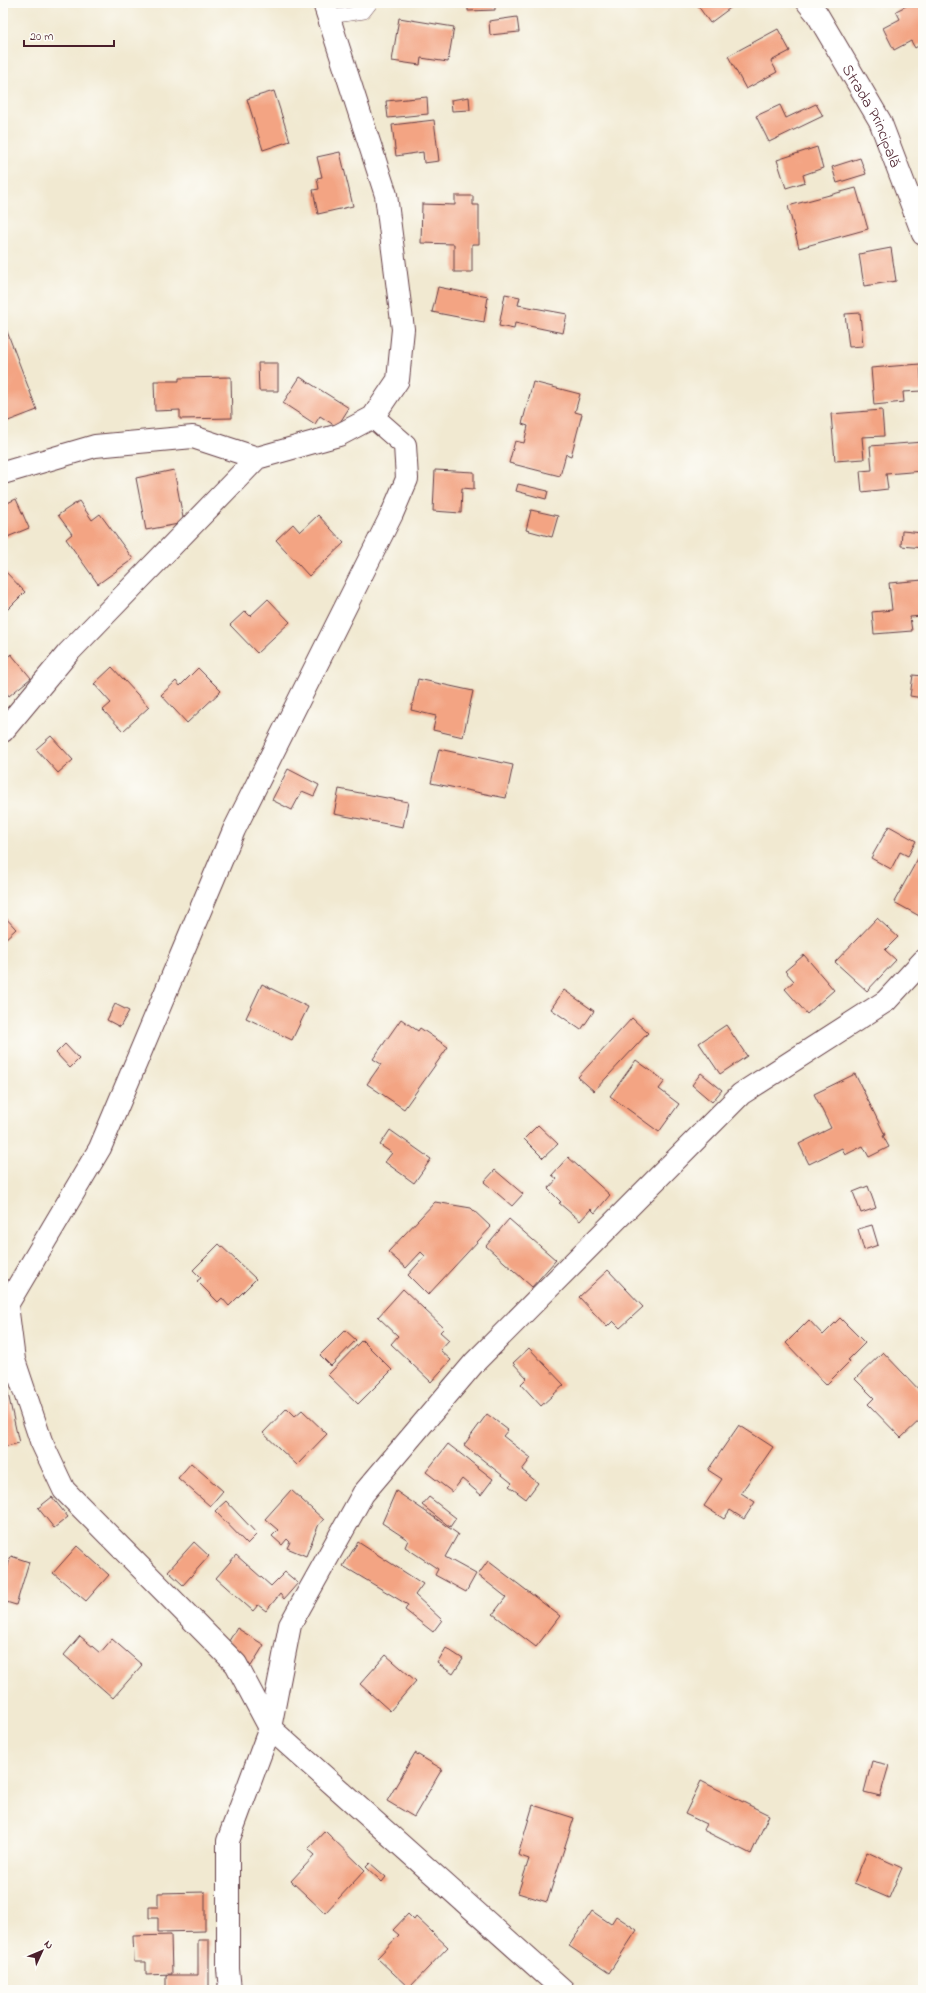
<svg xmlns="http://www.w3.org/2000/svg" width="926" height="1993" font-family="'Indie Flower',sans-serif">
	<rect width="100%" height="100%" fill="#fdfcf7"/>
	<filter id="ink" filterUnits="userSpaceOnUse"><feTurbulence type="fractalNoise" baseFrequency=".025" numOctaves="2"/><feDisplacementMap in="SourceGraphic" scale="8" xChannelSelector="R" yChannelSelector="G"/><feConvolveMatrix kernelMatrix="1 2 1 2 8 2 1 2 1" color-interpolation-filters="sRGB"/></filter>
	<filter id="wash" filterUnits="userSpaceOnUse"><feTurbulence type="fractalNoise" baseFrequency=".012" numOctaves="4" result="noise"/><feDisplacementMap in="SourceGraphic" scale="16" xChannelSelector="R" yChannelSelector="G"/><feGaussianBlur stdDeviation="0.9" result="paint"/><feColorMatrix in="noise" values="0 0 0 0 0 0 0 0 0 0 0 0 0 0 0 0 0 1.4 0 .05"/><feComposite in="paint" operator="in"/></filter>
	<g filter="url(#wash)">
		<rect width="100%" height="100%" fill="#f1e9d1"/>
		<g id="blocks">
			<path fill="#f3a483" d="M 468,3 L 495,3 L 495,10 L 468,11 Z
				M 696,3 L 737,3 L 710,23 Z
				M 912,3 L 923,3 L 923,43 L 915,48 L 911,41 L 894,50 L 883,28 L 900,19 L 896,11 Z
				M 517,17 L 519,32 L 490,35 L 489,21 Z
				M 399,18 L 454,27 L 448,62 L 421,58 L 420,65 L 392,61 Z
				M 778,29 L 790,51 L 771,61 L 777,72 L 746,89 L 728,56 Z
				M 274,91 L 290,141 L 263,150 L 247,99 Z
				M 427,97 L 428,114 L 388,118 L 386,101 Z
				M 469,97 L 470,110 L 452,111 L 451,100 Z
				M 816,104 L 823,116 L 769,142 L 756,116 L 780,105 L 786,118 Z
				M 434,120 L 439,161 L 424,163 L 423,152 L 396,156 L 392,125 Z
				M 817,147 L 823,168 L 803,175 L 805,182 L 786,188 L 777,160 Z
				M 340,152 L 353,206 L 318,214 L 313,190 L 319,189 L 317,178 L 322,177 L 317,157 Z
				M 860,158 L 866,174 L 837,183 L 832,167 Z
				M 856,188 L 868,229 L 799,248 L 788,206 Z
				M 455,196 L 473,196 L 473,205 L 479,205 L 479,244 L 472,244 L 472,272 L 454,272 L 454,244 L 421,243 L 422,204 L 455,205 Z
				M 891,248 L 896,281 L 864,286 L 859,254 Z
				M 438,287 L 488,297 L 484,322 L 432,312 Z
				M 505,294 L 520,297 L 518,305 L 567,314 L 563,333 L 515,323 L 514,329 L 499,326 Z
				M 860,313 L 863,346 L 849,347 L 845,314 Z
				M 3,321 L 37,410 L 3,423 Z
				M 258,363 L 278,363 L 278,391 L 259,391 Z
				M 920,364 L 922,391 L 903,392 L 904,402 L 874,405 L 871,368 Z
				M 231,377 L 232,418 L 180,419 L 180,410 L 155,411 L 154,381 L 179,381 L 179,378 Z
				M 300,377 L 349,408 L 337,427 L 320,416 L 315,424 L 283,403 Z
				M 533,382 L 580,394 L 575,412 L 582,414 L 571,456 L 566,454 L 560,476 L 509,463 L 515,441 L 524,443 L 528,426 L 522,424 Z
				M 882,410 L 884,436 L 862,437 L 864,459 L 835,461 L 831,414 Z
				M 923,442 L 923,471 L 886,474 L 888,489 L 862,492 L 860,471 L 872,470 L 870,446 Z
				M 174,470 L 184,523 L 146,530 L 136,478 Z
				M 435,470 L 474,472 L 474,489 L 462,488 L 461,513 L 433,511 Z
				M 518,484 L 548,491 L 546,499 L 516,491 Z
				M 16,499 L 29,528 L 5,538 L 3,533 L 3,505 Z
				M 79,501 L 92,520 L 100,514 L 133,559 L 98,584 L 66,539 L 72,534 L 58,515 Z
				M 531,510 L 558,516 L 552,537 L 526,530 Z
				M 318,515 L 344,543 L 309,576 L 276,540 L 293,524 L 300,532 Z
				M 902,531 L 923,533 L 923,548 L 901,546 Z
				M 3,569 L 25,592 L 6,611 L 3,607 Z
				M 923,580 L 923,616 L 910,617 L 912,631 L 874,634 L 872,612 L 892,610 L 889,583 Z
				M 268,599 L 290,622 L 257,653 L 230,625 L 245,611 L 250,616 Z
				M 11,654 L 31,678 L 9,696 L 3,688 L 3,661 Z
				M 112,667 L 149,707 L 123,731 L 103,710 L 111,703 L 94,684 Z
				M 198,668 L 221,691 L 187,723 L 161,695 L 176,681 L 180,686 Z
				M 913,675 L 923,676 L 923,698 L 910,696 Z
				M 418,679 L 473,691 L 463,737 L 433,730 L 436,716 L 411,710 Z
				M 51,736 L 73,760 L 58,773 L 36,749 Z
				M 439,749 L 513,765 L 506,798 L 431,783 Z
				M 288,769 L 319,785 L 314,796 L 302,791 L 292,810 L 272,800 Z
				M 339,789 L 408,802 L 403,827 L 334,814 Z
				M 889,826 L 916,841 L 908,856 L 900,852 L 891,869 L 871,858 Z
				M 921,853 L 923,854 L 923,918 L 894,902 Z
				M 3,915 L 16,929 L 3,941 Z
				M 877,918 L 898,937 L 885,950 L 896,960 L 867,991 L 835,962 Z
				M 804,955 L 834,990 L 807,1014 L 785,989 L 794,981 L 785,971 Z
				M 262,984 L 308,1007 L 292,1040 L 246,1018 Z
				M 564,990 L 594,1011 L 581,1030 L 551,1009 Z
				M 115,1004 L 129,1011 L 120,1027 L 107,1020 Z
				M 632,1018 L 648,1033 L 594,1091 L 578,1077 Z
				M 401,1019 L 418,1031 L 420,1028 L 448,1047 L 404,1109 L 367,1084 L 381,1064 L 373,1059 Z
				M 726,1025 L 747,1056 L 720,1074 L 699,1043 Z
				M 65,1044 L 79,1059 L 70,1068 L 56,1053 Z
				M 636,1060 L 665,1081 L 659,1089 L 679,1104 L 659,1132 L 610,1096 Z
				M 701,1073 L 722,1090 L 712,1102 L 692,1085 Z
				M 855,1074 L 885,1135 L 883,1136 L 889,1147 L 869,1157 L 863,1146 L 845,1155 L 842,1148 L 809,1164 L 799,1144 L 831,1128 L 814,1094 Z
				M 538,1125 L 558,1144 L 543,1158 L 524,1139 Z
				M 390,1130 L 431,1159 L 414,1183 L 385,1162 L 392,1153 L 380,1145 Z
				M 568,1157 L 610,1195 L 595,1213 L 591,1209 L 580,1221 L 559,1203 L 561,1202 L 548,1189 L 557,1179 L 552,1175 Z
				M 495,1170 L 523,1194 L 512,1206 L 484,1182 Z
				M 868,1186 L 876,1208 L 861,1213 L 853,1192 Z
				M 435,1202 L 471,1208 L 491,1227 L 428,1295 L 408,1275 L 425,1256 L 421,1252 L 406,1268 L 388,1252 Z
				M 509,1219 L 556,1260 L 532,1287 L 486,1246 Z
				M 872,1225 L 878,1245 L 864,1250 L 858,1229 Z
				M 219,1244 L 256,1279 L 229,1306 L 222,1298 L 218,1302 L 197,1281 L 201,1278 L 193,1270 Z
				M 608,1270 L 643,1307 L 620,1328 L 613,1321 L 607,1327 L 579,1297 Z
				M 403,1289 L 444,1328 L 440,1332 L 449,1340 L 440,1350 L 451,1360 L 431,1382 L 391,1344 L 398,1336 L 378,1317 Z
				M 840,1318 L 865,1343 L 848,1360 L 850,1361 L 826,1385 L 786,1343 L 809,1320 L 823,1335 Z
				M 345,1330 L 356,1340 L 331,1366 L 320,1355 Z
				M 362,1340 L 392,1370 L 358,1404 L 328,1375 Z
				M 529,1348 L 564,1385 L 541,1406 L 521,1384 L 527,1378 L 513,1363 Z
				M 883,1352 L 923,1394 L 923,1417 L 901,1438 L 868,1404 L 874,1398 L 855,1379 Z
				M 7,1389 L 19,1443 L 3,1447 L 3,1390 Z
				M 287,1408 L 295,1416 L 302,1410 L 327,1434 L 297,1465 L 263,1433 Z
				M 487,1414 L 508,1430 L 503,1436 L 531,1458 L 522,1470 L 538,1483 L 526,1499 L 509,1486 L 512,1483 L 464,1445 Z
				M 739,1425 L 773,1447 L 741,1493 L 755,1502 L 744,1519 L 730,1510 L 724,1519 L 704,1506 L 722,1479 L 708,1470 Z
				M 448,1444 L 493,1479 L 481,1495 L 462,1479 L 452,1492 L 426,1472 Z
				M 191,1463 L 223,1491 L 210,1506 L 178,1478 Z
				M 291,1490 L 324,1520 L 319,1524 L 306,1556 L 287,1548 L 290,1542 L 287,1539 L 282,1545 L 272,1536 L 278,1530 L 265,1519 Z
				M 396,1491 L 458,1534 L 445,1557 L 476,1574 L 466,1592 L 435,1575 L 438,1569 L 405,1547 L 408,1540 L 382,1523 Z
				M 52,1497 L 68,1517 L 54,1528 L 38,1508 Z
				M 429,1497 L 456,1518 L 450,1527 L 422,1505 Z
				M 226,1501 L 257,1534 L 247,1544 L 215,1511 Z
				M 194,1542 L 209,1556 L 183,1585 L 168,1571 Z
				M 358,1542 L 423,1584 L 415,1595 L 442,1620 L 433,1632 L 405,1610 L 408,1605 L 343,1566 Z
				M 77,1546 L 109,1575 L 86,1601 L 53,1573 Z
				M 236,1555 L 271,1586 L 285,1572 L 298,1583 L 284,1599 L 280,1594 L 266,1611 L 258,1605 L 253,1611 L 216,1578 Z
				M 11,1556 L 29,1562 L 16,1605 L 3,1601 L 3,1582 Z
				M 488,1561 L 560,1616 L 536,1647 L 493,1614 L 506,1597 L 478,1575 Z
				M 237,1628 L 264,1645 L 251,1666 L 224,1649 Z
				M 80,1636 L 100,1653 L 112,1639 L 142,1665 L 113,1698 L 64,1655 Z
				M 446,1648 L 463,1659 L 453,1674 L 437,1663 Z
				M 386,1655 L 416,1681 L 390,1711 L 360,1684 Z
				M 415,1753 L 442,1769 L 414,1817 L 387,1801 Z
				M 872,1761 L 889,1765 L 880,1796 L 864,1792 Z
				M 701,1781 L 769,1815 L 751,1854 L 703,1830 L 706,1824 L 685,1814 Z
				M 533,1805 L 574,1818 L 547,1902 L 518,1893 L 529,1859 L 518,1855 Z
				M 325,1831 L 365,1870 L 325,1913 L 291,1881 L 315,1855 L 308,1849 Z
				M 867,1852 L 902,1868 L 889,1898 L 854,1883 Z
				M 370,1863 L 386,1877 L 382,1882 L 366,1867 Z
				M 205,1892 L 205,1931 L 158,1932 L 158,1918 L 149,1918 L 149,1907 L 158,1907 L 158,1893 Z
				M 592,1911 L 611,1924 L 616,1916 L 637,1930 L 609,1973 L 569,1946 Z
				M 408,1914 L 414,1920 L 416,1917 L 448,1947 L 409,1988 L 377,1958 L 399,1935 L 393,1930 Z
				M 171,1935 L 172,1974 L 146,1975 L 146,1962 L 134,1962 L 133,1936 Z
				M 198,1940 L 209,1940 L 209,1990 L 166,1990 L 166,1975 L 198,1975 Z"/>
		</g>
	</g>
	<g filter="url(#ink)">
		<use href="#blocks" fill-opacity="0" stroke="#633d44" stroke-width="1"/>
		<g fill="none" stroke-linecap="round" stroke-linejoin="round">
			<defs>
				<path id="service" d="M 329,17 L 364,12 L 371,3"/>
				<path id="minor" d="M 373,417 L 405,445 L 407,479 L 392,514 L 234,830 L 100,1148 L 7,1305 L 14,1360 L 41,1441 L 64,1490 L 236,1664 L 270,1728 L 563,1990
					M 3,473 L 95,446 L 193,437 L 257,458
					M 3,731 L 68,653 L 257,458 L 339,435 L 373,417 L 398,380 L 403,329 L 386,195 L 324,3
					M 230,1990 L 228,1969 L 228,1841 L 270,1728 L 290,1625 L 363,1494 L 474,1363 L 741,1094 L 886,1001 L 923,961"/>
				<g id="tertiary">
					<path id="s1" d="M 808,3 L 817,14 L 880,121 L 923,234"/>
				</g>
			</defs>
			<use href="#service" stroke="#633d44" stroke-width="14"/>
			<use href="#minor" stroke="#633d44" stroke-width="24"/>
			<use href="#tertiary" stroke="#633d44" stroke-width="24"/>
			<use href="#service" stroke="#fff" stroke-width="13"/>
			<use href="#minor" stroke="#fff" stroke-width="22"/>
			<use href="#tertiary" stroke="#fff" stroke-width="22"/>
		</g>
	</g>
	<g text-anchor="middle" stroke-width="3" stroke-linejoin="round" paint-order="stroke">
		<g font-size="16" fill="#4a1f2b" stroke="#fdfcf7">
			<text dy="6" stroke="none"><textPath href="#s1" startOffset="130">Strada Principală</textPath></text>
		</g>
	</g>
	<rect width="926" height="1993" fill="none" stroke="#fdfcf7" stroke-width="16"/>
	<g transform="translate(42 1951) rotate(46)" stroke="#fdfcf7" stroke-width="3" paint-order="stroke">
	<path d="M0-3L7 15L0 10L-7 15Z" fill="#4a1f2b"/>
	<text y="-6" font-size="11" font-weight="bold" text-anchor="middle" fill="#4a1f2b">N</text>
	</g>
	<path d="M24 40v6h90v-6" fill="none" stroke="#4a1f2b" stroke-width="2"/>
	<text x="30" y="40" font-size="12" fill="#4a1f2b" stroke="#fdfcf7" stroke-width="3" paint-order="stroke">20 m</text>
</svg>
